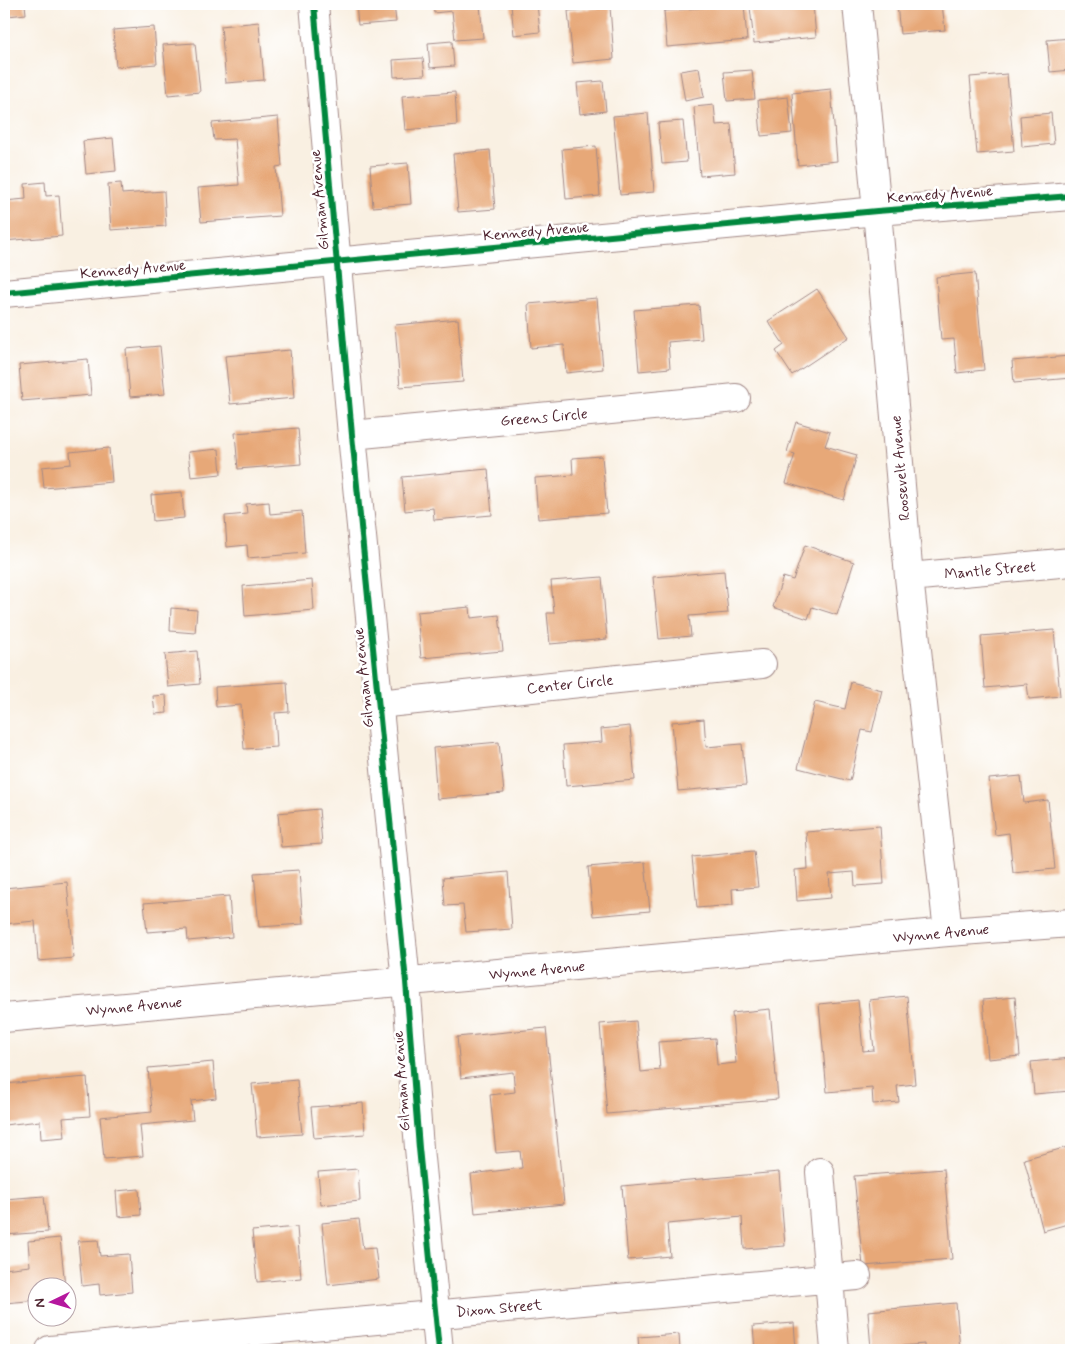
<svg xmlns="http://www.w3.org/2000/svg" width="1075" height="1354" font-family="Mynerve,sans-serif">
	<rect width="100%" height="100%" fill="#fff"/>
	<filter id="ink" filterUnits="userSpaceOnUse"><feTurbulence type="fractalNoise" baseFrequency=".02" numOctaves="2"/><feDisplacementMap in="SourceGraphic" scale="10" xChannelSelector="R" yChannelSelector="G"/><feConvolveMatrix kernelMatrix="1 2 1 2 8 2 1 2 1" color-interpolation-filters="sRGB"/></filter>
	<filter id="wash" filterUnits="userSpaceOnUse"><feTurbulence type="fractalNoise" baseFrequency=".0096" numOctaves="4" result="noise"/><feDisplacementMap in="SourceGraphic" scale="20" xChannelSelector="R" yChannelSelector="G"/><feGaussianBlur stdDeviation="1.12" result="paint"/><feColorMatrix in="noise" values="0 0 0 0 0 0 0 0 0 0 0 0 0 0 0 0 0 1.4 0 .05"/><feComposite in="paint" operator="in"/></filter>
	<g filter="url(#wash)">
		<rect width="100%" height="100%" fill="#f9f0e2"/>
		<g id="blocks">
			<path fill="#e7a878" d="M 4,4 L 25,4 L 26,14 L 8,16 L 8,8 L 4,8 Z
				M 356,4 L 394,4 L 396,22 L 358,25 Z
				M 433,4 L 480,4 L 483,38 L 455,40 L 452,11 L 434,13 Z
				M 501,4 L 537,4 L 540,32 L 514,35 L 511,5 L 502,6 Z
				M 744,4 L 747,40 L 667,47 L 664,11 Z
				M 782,4 L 813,4 L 816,37 L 754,43 L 750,7 Z
				M 897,4 L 942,4 L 945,30 L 900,34 Z
				M 610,7 L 614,59 L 573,63 L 568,11 Z
				M 259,22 L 264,80 L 226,83 L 221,26 Z
				M 154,27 L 157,64 L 116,67 L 113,30 Z
				M 1071,38 L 1071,70 L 1050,72 L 1047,40 Z
				M 452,41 L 454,66 L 430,68 L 428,43 Z
				M 195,43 L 200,92 L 168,95 L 163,45 Z
				M 423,58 L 425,75 L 394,77 L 393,60 Z
				M 699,68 L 704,97 L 685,101 L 680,71 Z
				M 752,70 L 755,99 L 727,101 L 724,72 Z
				M 1007,74 L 1014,151 L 977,154 L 970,77 Z
				M 603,81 L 606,111 L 580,114 L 577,83 Z
				M 831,89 L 837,161 L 798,165 L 792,93 Z
				M 455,92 L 457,125 L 405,130 L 402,96 Z
				M 788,97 L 792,133 L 761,136 L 758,100 Z
				M 714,105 L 716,125 L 731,124 L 735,173 L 700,176 L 694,107 Z
				M 648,113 L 654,192 L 620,195 L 613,116 Z
				M 1051,113 L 1054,144 L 1022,147 L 1020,116 Z
				M 278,117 L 282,166 L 276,167 L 280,216 L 201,222 L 198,188 L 239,185 L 235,139 L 214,140 L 212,123 Z
				M 683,121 L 687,162 L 662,164 L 658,123 Z
				M 113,138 L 116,171 L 86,174 L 83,141 Z
				M 596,146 L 600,196 L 566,199 L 562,149 Z
				M 490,150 L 495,209 L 458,212 L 453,154 Z
				M 408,163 L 411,204 L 373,207 L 370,166 Z
				M 45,182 L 46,196 L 59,195 L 62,236 L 4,241 L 4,201 L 26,199 L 25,184 Z
				M 121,183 L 122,194 L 164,191 L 166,226 L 111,230 L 108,184 Z
				M 975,273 L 984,370 L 957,373 L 954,339 L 941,340 L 936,277 Z
				M 817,289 L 849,337 L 792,375 L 776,351 L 784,345 L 768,321 Z
				M 597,298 L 603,369 L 566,373 L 564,345 L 531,348 L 528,304 Z
				M 699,305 L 702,339 L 668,342 L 670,368 L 639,371 L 634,310 Z
				M 458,319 L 463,382 L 400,387 L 395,325 Z
				M 160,346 L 165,394 L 130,397 L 126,349 Z
				M 290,350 L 294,398 L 230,404 L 225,356 Z
				M 1069,356 L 1071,378 L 1014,383 L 1012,361 Z
				M 88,359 L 91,395 L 22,401 L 19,365 Z
				M 796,422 L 830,432 L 825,446 L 857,455 L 844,500 L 786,483 L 795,454 L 787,452 Z
				M 298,428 L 301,464 L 238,469 L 235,433 Z
				M 109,448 L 112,482 L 44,488 L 42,467 L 71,464 L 70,452 Z
				M 219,449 L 221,474 L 191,477 L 188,452 Z
				M 602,456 L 607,513 L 538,519 L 535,478 L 573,475 L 572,458 Z
				M 488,469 L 492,515 L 434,520 L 433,508 L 405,511 L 402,477 Z
				M 182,492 L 184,518 L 153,521 L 151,495 Z
				M 269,502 L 270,514 L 302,511 L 305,553 L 248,558 L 247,545 L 227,547 L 225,516 L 247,514 L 246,504 Z
				M 805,545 L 854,562 L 837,615 L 812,607 L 808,619 L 773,607 L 783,577 L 793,580 Z
				M 724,571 L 728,613 L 689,616 L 691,636 L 659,639 L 653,577 Z
				M 602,577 L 607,639 L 550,644 L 547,613 L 554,613 L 551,581 Z
				M 312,580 L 314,610 L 245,616 L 243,586 Z
				M 470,607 L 471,618 L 499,615 L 503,651 L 421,658 L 417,612 Z
				M 171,608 L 197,610 L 195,633 L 170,631 Z
				M 1054,630 L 1060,696 L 1029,699 L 1027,684 L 985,688 L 981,636 Z
				M 197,651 L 200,684 L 168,687 L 165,654 Z
				M 287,682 L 289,712 L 275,713 L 277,747 L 244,749 L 241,705 L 216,707 L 215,687 Z
				M 851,682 L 882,690 L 872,732 L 862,730 L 850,781 L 798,768 L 815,702 L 845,709 Z
				M 166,695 L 167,713 L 155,714 L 153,696 Z
				M 704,719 L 706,747 L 742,744 L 746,785 L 678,791 L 672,722 Z
				M 630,726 L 635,780 L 566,786 L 563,745 L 602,742 L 601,729 Z
				M 499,742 L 504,793 L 437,799 L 433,748 Z
				M 1021,776 L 1024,803 L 1048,800 L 1055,869 L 1013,873 L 1009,833 L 995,835 L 989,779 Z
				M 319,809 L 322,844 L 281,847 L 278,813 Z
				M 4,823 L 7,823 L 9,855 L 4,855 Z
				M 880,826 L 884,884 L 855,886 L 854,872 L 829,874 L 831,898 L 797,901 L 795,870 L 808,869 L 806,832 Z
				M 754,851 L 758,887 L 732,889 L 733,905 L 697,908 L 692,857 Z
				M 645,862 L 650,911 L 593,916 L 588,867 Z
				M 299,870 L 303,924 L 259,927 L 254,873 Z
				M 508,872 L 512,929 L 466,932 L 463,905 L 445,906 L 443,878 Z
				M 67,882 L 74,958 L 38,961 L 35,921 L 4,924 L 4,888 Z
				M 229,896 L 232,937 L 188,941 L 187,929 L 147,932 L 144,903 Z
				M 907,996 L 915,1084 L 897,1086 L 899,1102 L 873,1104 L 872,1088 L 827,1092 L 819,1004 L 858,1000 L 863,1051 L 874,1050 L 869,1000 Z
				M 1015,997 L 1020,1056 L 988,1059 L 983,1000 Z
				M 770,1009 L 778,1099 L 607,1114 L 600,1024 L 636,1021 L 641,1072 L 660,1070 L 658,1042 L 715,1038 L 717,1065 L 736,1063 L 732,1013 Z
				M 546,1028 L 564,1204 L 475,1213 L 471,1174 L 522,1168 L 520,1151 L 496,1153 L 490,1095 L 515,1092 L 513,1072 L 461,1078 L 457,1037 Z
				M 1071,1058 L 1071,1091 L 1034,1094 L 1031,1062 Z
				M 213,1062 L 216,1098 L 191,1101 L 193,1120 L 140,1125 L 143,1156 L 104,1159 L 100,1117 L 152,1112 L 148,1068 Z
				M 87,1077 L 90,1116 L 63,1118 L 65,1137 L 41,1139 L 40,1121 L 4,1125 L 4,1084 Z
				M 297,1080 L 302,1134 L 257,1137 L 252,1084 Z
				M 363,1103 L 365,1134 L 314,1138 L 311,1107 Z
				M 1071,1146 L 1071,1223 L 1043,1231 L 1024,1159 Z
				M 358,1169 L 360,1201 L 321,1205 L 318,1172 Z
				M 944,1169 L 952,1259 L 863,1266 L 854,1176 Z
				M 779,1172 L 785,1246 L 744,1249 L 742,1217 L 667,1224 L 670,1256 L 628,1260 L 622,1186 Z
				M 139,1189 L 141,1215 L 118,1217 L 116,1191 Z
				M 44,1196 L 48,1232 L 4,1235 L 4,1199 Z
				M 359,1219 L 363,1249 L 375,1248 L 379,1279 L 328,1285 L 322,1223 Z
				M 297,1227 L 301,1278 L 257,1282 L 252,1231 Z
				M 60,1238 L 65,1286 L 38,1286 L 38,1300 L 5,1303 L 4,1269 L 30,1266 L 28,1241 Z
				M 98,1240 L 100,1256 L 129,1254 L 132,1292 L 100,1295 L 99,1284 L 82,1286 L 78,1241 Z
				M 956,1303 L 960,1350 L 924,1350 L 924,1344 L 871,1349 L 868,1311 Z
				M 794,1323 L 796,1350 L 755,1350 L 753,1326 Z
				M 679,1334 L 680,1350 L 639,1350 L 638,1337 Z"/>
		</g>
	</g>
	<g filter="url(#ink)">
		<use href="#blocks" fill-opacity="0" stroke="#a28886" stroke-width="1"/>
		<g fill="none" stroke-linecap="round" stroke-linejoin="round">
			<defs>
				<path id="minor" d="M 314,4 L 352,435 L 406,982 L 419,1148 L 439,1350
					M 857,4 L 877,211 L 909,577 L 948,932
					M 4,293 L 877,211 L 1071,196
					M 352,435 L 736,398
					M 909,577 L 1071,562
					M 378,704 L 762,664
					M 4,1018 L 948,932 L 1071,923
					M 820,1172 L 835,1350
					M 50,1350 L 857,1276"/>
			</defs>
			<use href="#minor" stroke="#a28886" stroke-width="30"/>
			<use href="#minor" stroke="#fff" stroke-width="28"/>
			<defs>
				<path id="cycleway" d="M 314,4 L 352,435 L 406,982 L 419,1148 L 439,1350
					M 4,293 L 877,211 L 1071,196"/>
			</defs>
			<use href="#cycleway" stroke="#fff" stroke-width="9"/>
			<use href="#cycleway" stroke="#00873e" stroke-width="6"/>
		</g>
	</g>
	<g text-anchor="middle" stroke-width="5" stroke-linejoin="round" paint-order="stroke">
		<g font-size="15" fill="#4a1f2b" stroke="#fff">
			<text transform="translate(940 194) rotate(-4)" y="5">Kennedy Avenue</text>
			<text transform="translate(319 200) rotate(-95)" y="5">Gilman Avenue</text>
			<text transform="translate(536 231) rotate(-5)" y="5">Kennedy Avenue</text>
			<text transform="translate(133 269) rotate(-5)" y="5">Kennedy Avenue</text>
			<text transform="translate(544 417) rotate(-5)" y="5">Greens Circle</text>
			<text transform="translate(900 468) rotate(-95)" y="5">Roosevelt Avenue</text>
			<text transform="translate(990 570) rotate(-5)" y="5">Mantle Street</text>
			<text transform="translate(363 678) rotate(-96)" y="5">Gilman Avenue</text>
			<text transform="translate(570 684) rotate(-6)" y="5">Center Circle</text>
			<text transform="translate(941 933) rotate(-5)" y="5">Wynne Avenue</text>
			<text transform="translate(537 970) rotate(-5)" y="5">Wynne Avenue</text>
			<text transform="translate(134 1006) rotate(-5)" y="5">Wynne Avenue</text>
			<text transform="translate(401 1081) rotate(-94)" y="5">Gilman Avenue</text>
			<text transform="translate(499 1308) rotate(-5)" y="5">Dixon Street</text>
		</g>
	</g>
	<rect width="1075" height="1354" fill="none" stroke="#fff" stroke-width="20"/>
	<g transform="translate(52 1302) rotate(265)"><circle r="24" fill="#ffffff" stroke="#b7a5aa"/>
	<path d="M0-4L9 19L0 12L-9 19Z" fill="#b5179e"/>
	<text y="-8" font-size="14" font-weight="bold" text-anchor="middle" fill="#4a1f2b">N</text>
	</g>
</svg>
